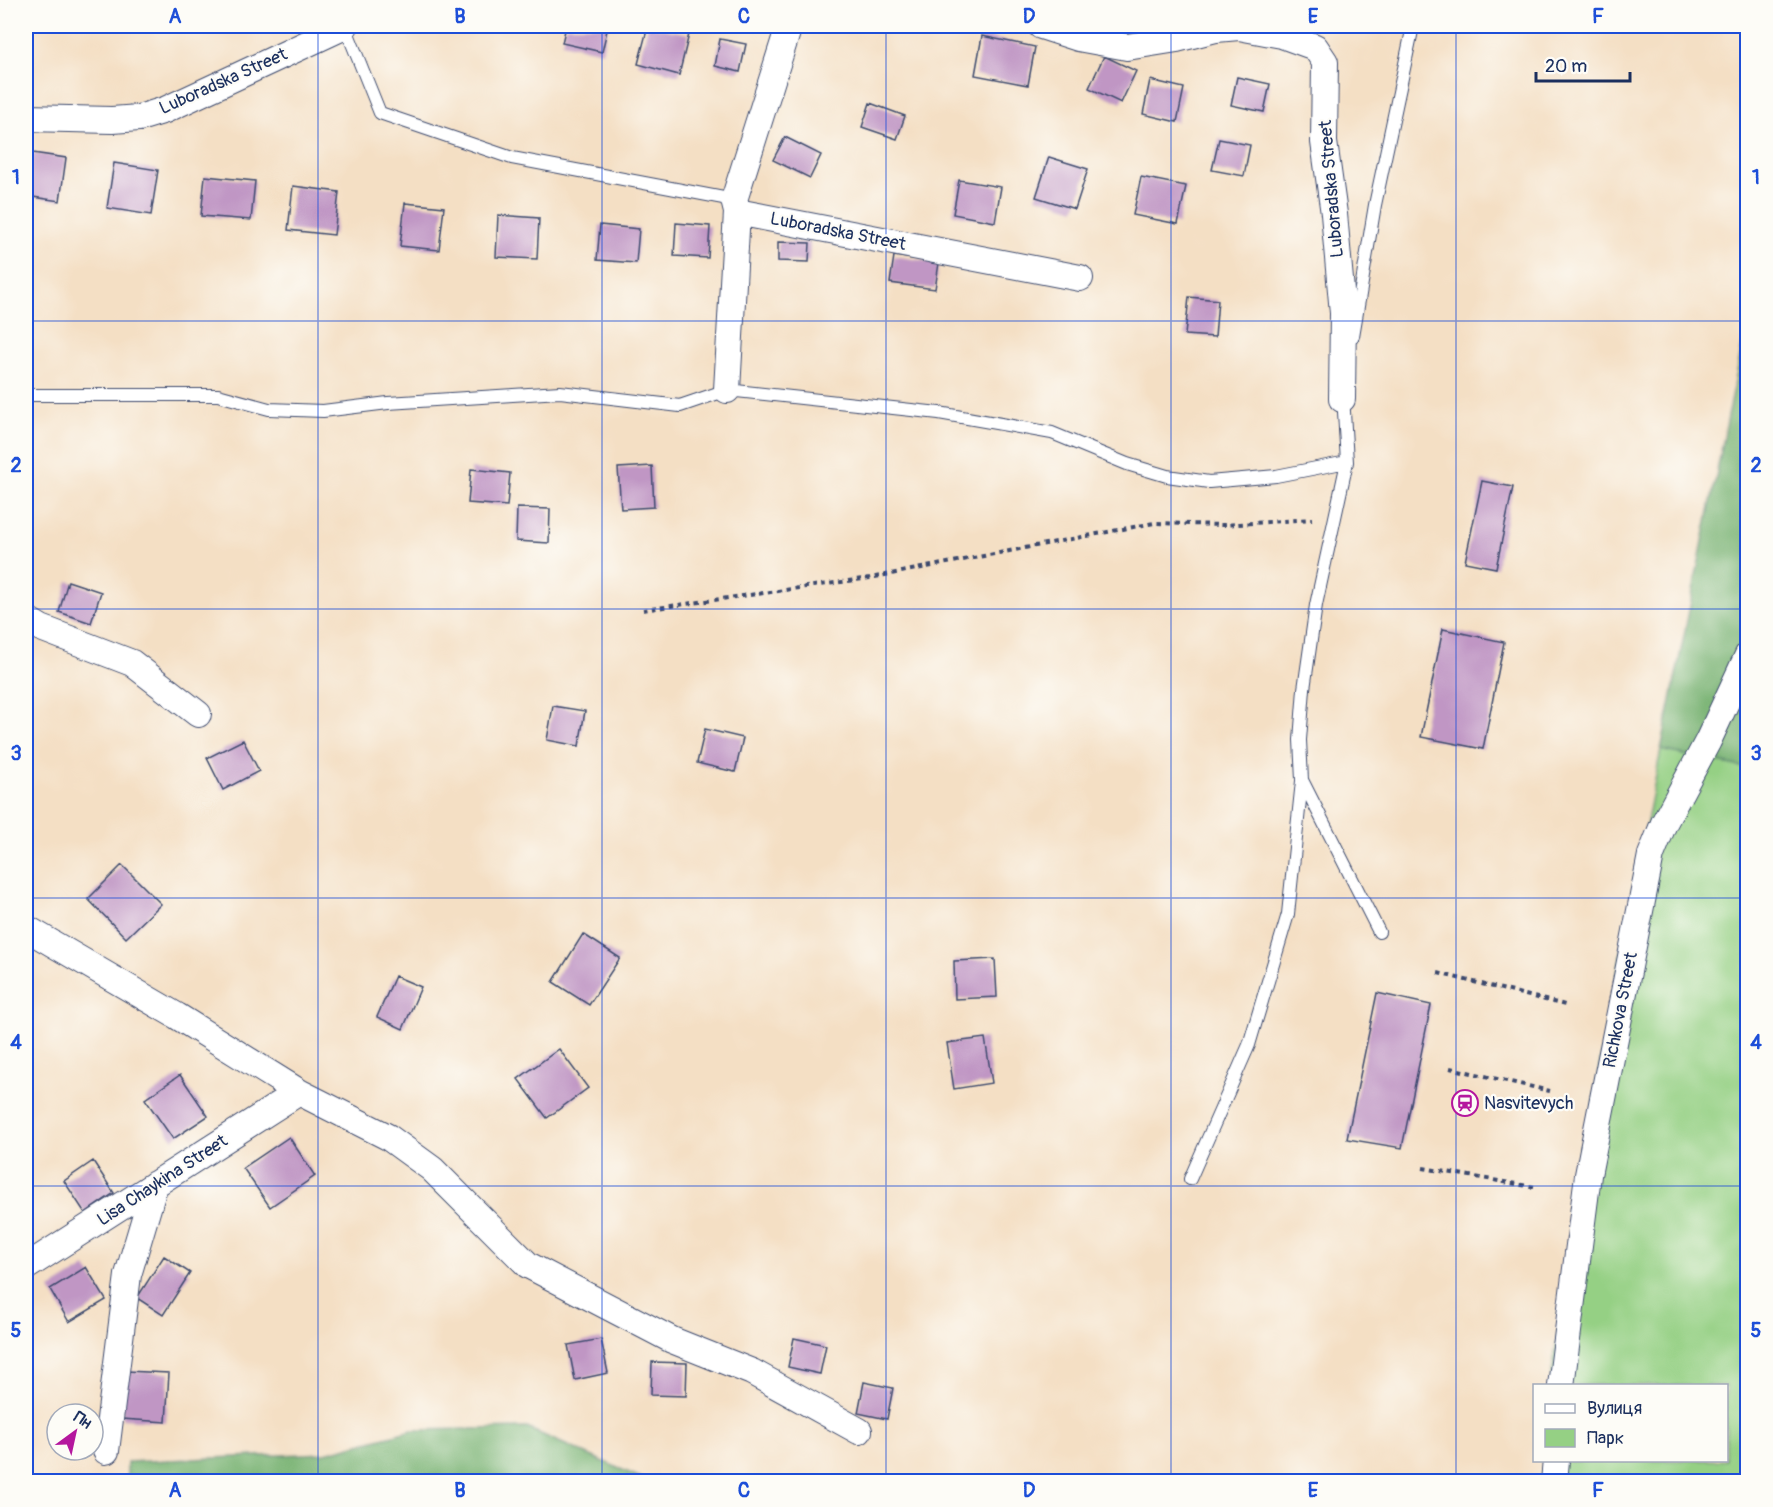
<svg xmlns="http://www.w3.org/2000/svg" width="1773" height="1507" font-family="Pangolin,sans-serif">
	<rect width="100%" height="100%" fill="#fdfcf7"/>
	<filter id="ink" filterUnits="userSpaceOnUse"><feTurbulence type="fractalNoise" baseFrequency=".0167" numOctaves="2"/><feDisplacementMap in="SourceGraphic" scale="12" xChannelSelector="R" yChannelSelector="G"/><feConvolveMatrix kernelMatrix="1 2 1 2 8 2 1 2 1" color-interpolation-filters="sRGB"/></filter>
	<filter id="wash" filterUnits="userSpaceOnUse"><feTurbulence type="fractalNoise" baseFrequency=".008" numOctaves="4" result="noise"/><feDisplacementMap in="SourceGraphic" scale="24" xChannelSelector="R" yChannelSelector="G"/><feGaussianBlur stdDeviation="1.35" result="paint"/><feColorMatrix in="noise" values="0 0 0 0 0 0 0 0 0 0 0 0 0 0 0 0 0 1.4 0 .05"/><feComposite in="paint" operator="in"/></filter>
	<g filter="url(#wash)">
		<rect width="100%" height="100%" fill="#f4dfc4"/>
		<path fill="#95d084" stroke="#588071" stroke-width="1.5" d="M 1661,750 L 1747,768 L 1747,1481 L 1544,1482 L 1545,1461 L 1726,1460 L 1726,1386 L 1550,1385 L 1601,1056 Z"/>
		<path fill="#78b272" stroke="#4a7068" stroke-width="1.5" d="M 1747,322 L 1747,768 L 1661,750 Z
			M 527,1428 L 648,1481 L 127,1481 L 127,1462 L 325,1453 L 412,1430 Z"/>
		<g id="blocks">
			<path fill="#c096c4" d="M 566,26 L 608,26 L 602,52 L 562,43 Z
				M 648,26 L 689,34 L 679,75 L 638,64 Z
				M 982,36 L 1035,47 L 1028,85 L 975,75 Z
				M 720,39 L 746,44 L 740,72 L 715,66 Z
				M 1104,56 L 1136,71 L 1121,103 L 1089,88 Z
				M 1237,77 L 1270,84 L 1264,112 L 1231,105 Z
				M 1150,80 L 1184,88 L 1177,122 L 1143,114 Z
				M 870,103 L 905,116 L 897,139 L 862,127 Z
				M 785,137 L 821,155 L 810,178 L 773,160 Z
				M 1219,139 L 1250,145 L 1244,176 L 1212,170 Z
				M 26,152 L 66,158 L 60,201 L 26,196 Z
				M 1049,157 L 1088,169 L 1075,209 L 1036,197 Z
				M 114,163 L 158,170 L 151,215 L 107,208 Z
				M 205,176 L 255,181 L 251,220 L 201,216 Z
				M 1141,177 L 1186,186 L 1178,224 L 1133,215 Z
				M 959,180 L 1001,187 L 995,222 L 953,214 Z
				M 293,186 L 339,192 L 334,235 L 288,230 Z
				M 405,203 L 444,207 L 439,250 L 400,246 Z
				M 498,215 L 539,218 L 537,259 L 496,257 Z
				M 676,223 L 710,226 L 708,258 L 674,256 Z
				M 600,225 L 639,229 L 636,263 L 597,260 Z
				M 778,242 L 810,243 L 809,262 L 778,261 Z
				M 894,256 L 939,263 L 935,289 L 890,283 Z
				M 1189,297 L 1218,300 L 1215,337 L 1185,335 Z
				M 652,466 L 654,507 L 621,509 L 618,468 Z
				M 471,469 L 510,473 L 507,506 L 468,503 Z
				M 1482,481 L 1513,487 L 1496,568 L 1465,562 Z
				M 517,508 L 550,509 L 549,543 L 516,541 Z
				M 68,581 L 101,592 L 91,623 L 59,612 Z
				M 1443,629 L 1504,642 L 1483,749 L 1421,737 Z
				M 553,706 L 585,711 L 579,746 L 547,740 Z
				M 705,729 L 743,738 L 735,772 L 697,763 Z
				M 243,740 L 259,771 L 223,790 L 207,758 Z
				M 122,865 L 161,904 L 126,938 L 88,899 Z
				M 583,934 L 620,958 L 589,1005 L 553,982 Z
				M 995,959 L 997,997 L 955,999 L 954,961 Z
				M 395,976 L 421,987 L 403,1029 L 377,1017 Z
				M 1377,993 L 1431,1005 L 1402,1148 L 1347,1139 Z
				M 985,1038 L 992,1083 L 954,1089 L 947,1043 Z
				M 559,1049 L 588,1088 L 547,1118 L 518,1079 Z
				M 180,1075 L 208,1116 L 173,1139 L 145,1099 Z
				M 289,1137 L 315,1176 L 270,1207 L 243,1168 Z
				M 93,1161 L 114,1193 L 85,1213 L 64,1181 Z
				M 164,1256 L 190,1273 L 163,1315 L 137,1298 Z
				M 86,1267 L 106,1300 L 69,1322 L 50,1289 Z
				M 794,1338 L 826,1345 L 820,1374 L 788,1367 Z
				M 601,1339 L 608,1373 L 575,1380 L 568,1345 Z
				M 652,1362 L 687,1363 L 686,1396 L 651,1395 Z
				M 125,1371 L 169,1373 L 166,1422 L 122,1419 Z
				M 864,1382 L 893,1388 L 887,1419 L 858,1413 Z"/>
		</g>
	</g>
	<g filter="url(#ink)">
		<use href="#blocks" fill-opacity="0" stroke="#3c496d" stroke-width="1.5"/>
		<g fill="none" stroke-linecap="round" stroke-linejoin="round">
			<defs>
				<path id="lane" d="M 345,26 L 380,113 L 512,158 L 734,200
					M 1353,336 L 1375,205 L 1413,26
					M 26,395 L 218,395 L 269,409 L 323,411 L 388,403 L 560,392 L 680,406 L 727,390 L 939,413 L 1052,433 L 1127,464 L 1167,476 L 1209,482 L 1276,476 L 1347,462
					M 1343,395 L 1347,462 L 1316,605 L 1304,689 L 1300,740 L 1302,780 L 1379,932
					M 1190,1179 L 1249,1045 L 1288,914 L 1302,781"/>
				<path id="street" d="M 1041,26 L 1078,38 L 1127,47 L 1177,39 L 1216,29 L 1239,27 L 1282,35 L 1315,47 L 1325,62 L 1324,142 L 1334,214 L 1343,313 L 1342,399
					M 26,118 L 112,120 L 139,118 L 165,110 L 345,26
					M 737,212 L 1080,278
					M 727,390 L 737,212 L 734,200 L 789,26
					M 26,619 L 41,628 L 132,663 L 198,714
					M 26,928 L 177,1016 L 299,1092 L 388,1137 L 432,1169 L 528,1265 L 672,1340 L 752,1372 L 859,1431
					M 26,1267 L 299,1092
					M 1561,1386 L 1588,1175 L 1651,855 L 1664,823 L 1708,741 L 1748,655
					M 106,1451 L 128,1275 L 155,1184
					M 1554,1482 L 1556,1460"/>
			</defs>
			<use href="#lane" stroke="#3c496d" stroke-width="14"/>
			<use href="#street" stroke="#3c496d" stroke-width="28"/>
			<path stroke="#3c496d" stroke-width="4" stroke-dasharray="4.5 4.5" stroke-linecap="butt" d="M 643,610 L 870,578 L 1154,523 L 1224,525 L 1312,519
				M 1438,973 L 1565,1005
				M 1450,1068 L 1550,1091
				M 1423,1168 L 1534,1187"/>
			<use href="#lane" stroke="#fff" stroke-width="12"/>
			<use href="#street" stroke="#fff" stroke-width="26"/>
		</g>
	</g>
	<path fill="none" stroke="#1d4ed8" stroke-width="1.5" stroke-opacity="0.55" d="M 318,26 L 318,1482M 602,26 L 602,1482M 886,26 L 886,1482M 1171,26 L 1171,1482M 1456,26 L 1456,1482M 26,321 L 1748,321M 26,609 L 1748,609M 26,898 L 1748,898M 26,1186 L 1748,1186"/>
	<defs>
		<symbol id="station-ring" viewBox="-11 -11 22 22"><circle r="9.5" fill="#fdfcf7" stroke="#b5179e" stroke-width="1.5"/><path d="M-3-6H3Q5-6 5-4V2Q5 4 3 4L4.5 6H3L1.5 4h-3L-3 6H-4.5L-3 4Q-5 4-5 2V-4Q-5-6-3-6ZM-3.5-4v3h7v-3ZM-3.5 1v1.5H-2V1ZM2 1v1.5H3.5V1Z" fill="#b5179e"/></symbol>
	</defs>
	<g fill-rule="evenodd">
		<use href="#station-ring" x="1450" y="1088" width="30" height="30"/>
	</g>
	<g text-anchor="middle" stroke-width="4.5" stroke-linejoin="round" paint-order="stroke">
		<g font-size="18" fill="#1b2f5e" stroke="#fdfcf7">
			<text transform="translate(223 81) rotate(-24)" y="6">Luboradska Street</text>
			<text transform="translate(1331 189) rotate(-95)" y="6">Luboradska Street</text>
			<text transform="translate(838 231) rotate(11)" y="6">Luboradska Street</text>
			<text transform="translate(1620 1010) rotate(-79)" y="6">Richkova Street</text>
			<text transform="translate(162 1180) rotate(-33)" y="6">Lisa Chaykina Street</text>
		</g>
		<g font-size="18" fill="#1b2f5e" stroke="#fdfcf7" text-anchor="start">
			<text x="1484" y="1109">Nasvitevych</text>
		</g>
	</g>
	<rect width="1773" height="1507" fill="none" stroke="#fdfcf7" stroke-width="66"/>
	<rect x="1533" y="1384" width="195" height="78" fill="#fdfcf7" stroke="#a3aaba" stroke-width="1.5"/>
	<rect x="1545" y="1404" width="30" height="9" fill="#ffffff" stroke="#a3aaba" stroke-width="1.5"/>
	<text x="1587" y="1414" font-size="18" fill="#1b2f5e">Вулиця</text>
	<rect x="1545" y="1429" width="30" height="18" fill="#95d084" stroke="#a3aaba" stroke-width="1.5"/>
	<text x="1587" y="1444" font-size="18" fill="#1b2f5e">Парк</text>
	<g transform="translate(75 1432) rotate(33)"><circle r="28" fill="#fdfcf7" stroke="#a3aaba" stroke-width="1.5"/>
	<path d="M0-4.5L10 22L0 15L-10 22Z" fill="#b5179e"/>
	<text y="-9" font-size="16" font-weight="bold" text-anchor="middle" fill="#1b2f5e">Пн</text>
	</g>
	<path d="M1536 72v9h94v-9" fill="none" stroke="#1b2f5e" stroke-width="3"/>
	<text x="1545" y="72" font-size="18" fill="#1b2f5e" stroke="#fdfcf7" stroke-width="4.5" paint-order="stroke">20 m</text>
	<rect x="33" y="33" width="1707" height="1441" fill="none" stroke="#1d4ed8" stroke-width="2"/>
	<g font-size="20" text-anchor="middle" font-weight="bold" fill="#1d4ed8">
		<text x="175" y="23">A</text>
		<text x="460" y="23">B</text>
		<text x="744" y="23">C</text>
		<text x="1029" y="23">D</text>
		<text x="1313" y="23">E</text>
		<text x="1598" y="23">F</text>
		<text x="16" y="184">1</text>
		<text x="1756" y="184">1</text>
		<text x="16" y="472">2</text>
		<text x="1756" y="472">2</text>
		<text x="16" y="760">3</text>
		<text x="1756" y="760">3</text>
		<text x="16" y="1049">4</text>
		<text x="1756" y="1049">4</text>
		<text x="16" y="1337">5</text>
		<text x="1756" y="1337">5</text>
		<text x="175" y="1497">A</text>
		<text x="460" y="1497">B</text>
		<text x="744" y="1497">C</text>
		<text x="1029" y="1497">D</text>
		<text x="1313" y="1497">E</text>
		<text x="1598" y="1497">F</text>
	</g>
</svg>
